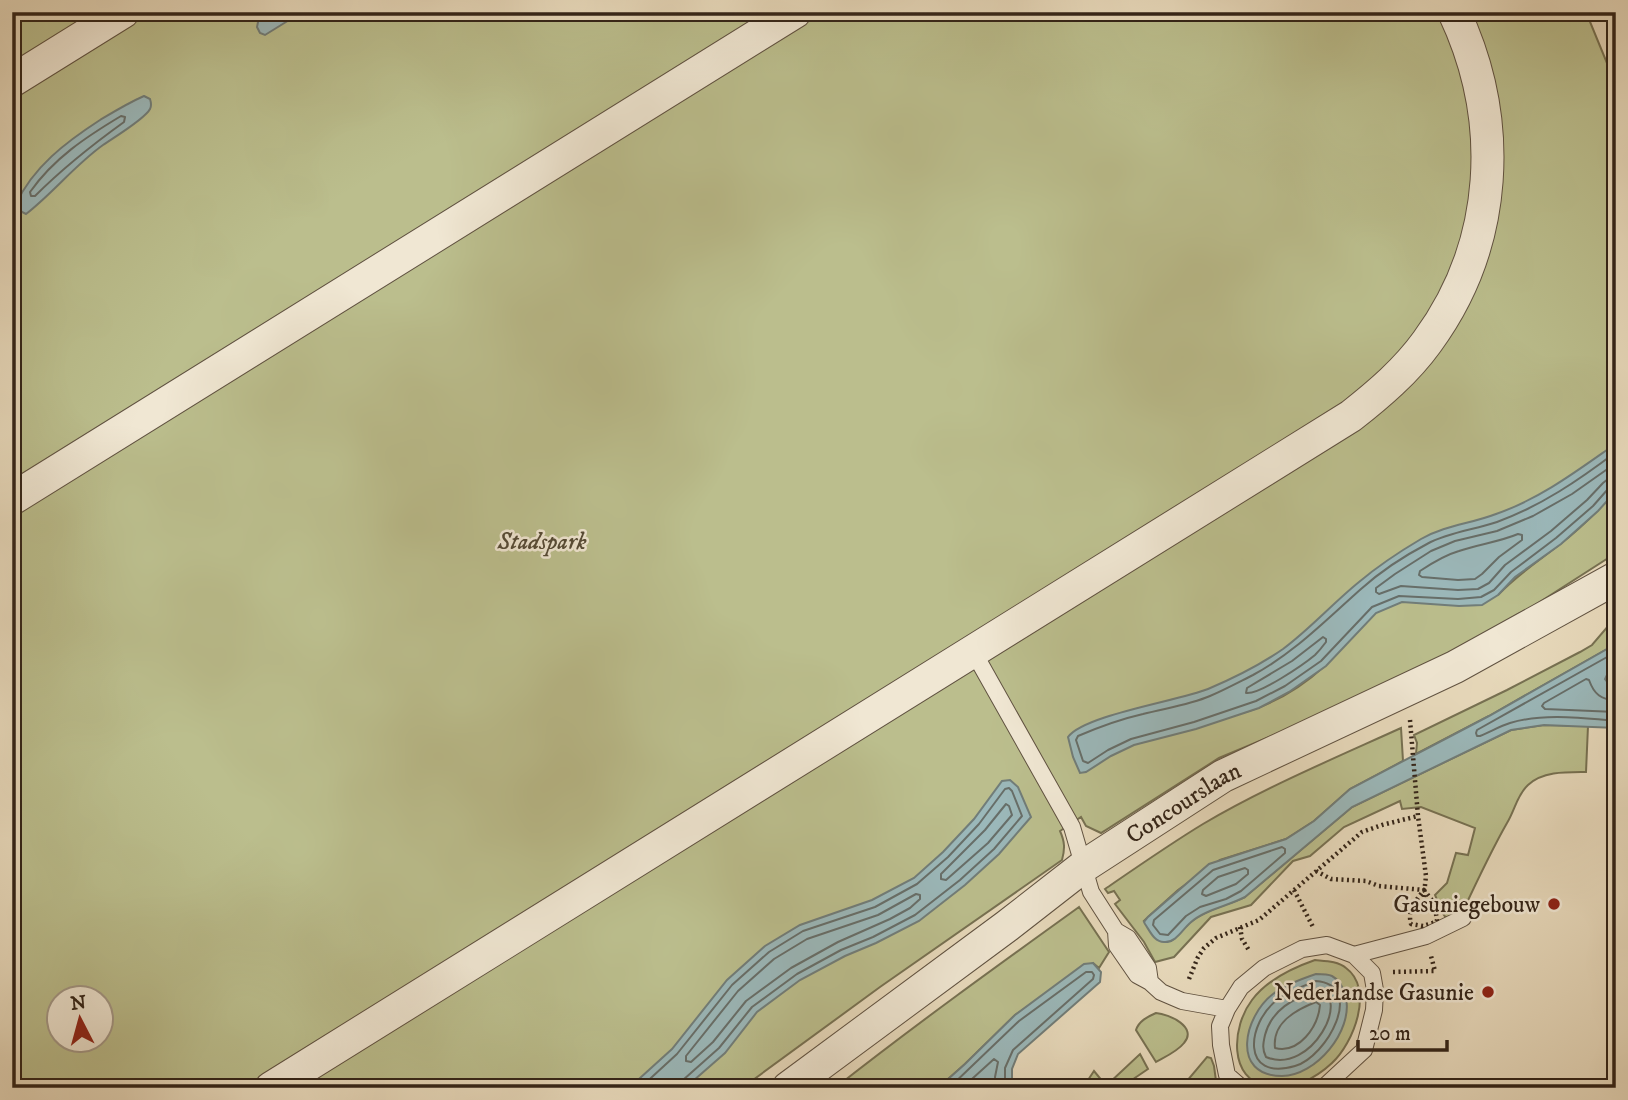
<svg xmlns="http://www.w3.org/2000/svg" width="1628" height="1100" font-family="'IM FELL DW Pica',serif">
	<rect width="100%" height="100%" fill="#e8dabc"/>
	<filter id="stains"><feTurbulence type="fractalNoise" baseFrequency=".00286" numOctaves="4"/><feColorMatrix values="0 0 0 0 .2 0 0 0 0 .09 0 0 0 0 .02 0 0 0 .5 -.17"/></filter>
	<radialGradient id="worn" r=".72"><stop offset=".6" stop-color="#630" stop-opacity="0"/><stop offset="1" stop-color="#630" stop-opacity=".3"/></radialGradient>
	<path fill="#bbbe8d" stroke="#777152" stroke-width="2" fill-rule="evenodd" d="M 12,12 L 1586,12 L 1616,85 L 1616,465 L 1498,595 C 1517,575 1537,562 1559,545 C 1580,529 1598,511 1616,491 L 1616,553 L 1521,614 L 1520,613 L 1446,656 L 1286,730 L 1219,758 L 1101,833 L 1086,826 L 1081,817 L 1060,831 C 1065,842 1065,849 1062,860 L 880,987 L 742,1088 L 12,1088 ZM 1345,643 C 1321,676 1279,704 1238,714 ZM 60,998 L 102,998 L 102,1040 L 60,1040 Z
		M 1616,621 L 1616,644 L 1489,716 L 1416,754 L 1417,743 L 1414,735 L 1507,690 L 1580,652 L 1592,645 L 1609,625 Z
		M 1544,725 L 1588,726 L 1586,772 C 1567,772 1543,771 1528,785 C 1517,795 1515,810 1507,823 C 1491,851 1477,881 1463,911 L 1446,918 L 1442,912 L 1435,895 L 1447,883 L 1456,853 L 1468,855 L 1475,828 L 1421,807 L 1402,809 L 1400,801 L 1344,827 L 1310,856 L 1293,861 L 1251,905 L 1211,917 L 1174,957 L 1155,962 L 1144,942 L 1115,904 L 1120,900 L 1114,891 L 1108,893 L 1105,889 C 1137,867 1170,844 1203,824 C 1266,787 1335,758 1401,728 L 1403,761 L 1350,789 L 1314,821 L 1286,839 L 1220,860 L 1178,890 L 1148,917 L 1144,921 L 1171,941 C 1179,936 1184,927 1192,921 C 1207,909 1228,905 1245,897 L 1352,807 L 1511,730 Z
		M 1079,907 L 1109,952 L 1099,968 L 1093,963 L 1015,1015 L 965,1064 L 938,1088 L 835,1088 C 915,1025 997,966 1079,907 Z
		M 1315,960 C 1325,961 1338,961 1346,968 C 1375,989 1353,1044 1332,1063 C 1316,1078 1292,1091 1269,1087 C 1227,1080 1232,1026 1252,1000 C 1267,980 1292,968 1315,960 Z
		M 1156,1013 C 1169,1014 1198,1027 1184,1043 C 1178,1051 1165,1057 1156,1062 L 1136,1030 C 1139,1021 1147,1017 1156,1013 Z
		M 1140,1054 L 1148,1069 L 1120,1088 L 1087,1088 L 1088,1080 L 1094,1071 L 1103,1082 L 1108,1084 Z
		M 1207,1057 L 1211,1058 L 1214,1066 L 1217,1088 L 1181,1088 Z"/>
	<path fill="#9bb8ba" stroke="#717d79" stroke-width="2" d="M 265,12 L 302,12 L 265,35 L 260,33 L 257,27 L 259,17 Z
		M 144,96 L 150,99 C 151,102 152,105 150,109 C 145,119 113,138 103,145 C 75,165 53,193 26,214 L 22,212 L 16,204 C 33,167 66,142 100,120 C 115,111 128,103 144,96 Z
		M 1616,440 L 1616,491 L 1598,511 L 1561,544 L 1515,577 L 1498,595 L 1482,605 L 1459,606 L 1402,602 L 1376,613 L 1326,666 L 1289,692 L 1259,708 L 1196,729 L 1134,745 L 1111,756 L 1086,772 L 1080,773 L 1073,757 L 1068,737 C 1084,715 1178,701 1208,689 C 1234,678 1260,665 1283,649 C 1310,629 1333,603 1359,582 C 1378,566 1399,552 1421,539 C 1446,525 1470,524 1496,514 C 1539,499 1574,473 1611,447 Z
		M 1616,644 L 1616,669 L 1607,675 L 1605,679 L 1609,684 L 1616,684 L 1616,728 L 1544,725 L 1511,730 L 1352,807 L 1245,897 C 1228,906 1204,910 1190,923 C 1182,930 1176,943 1164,942 C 1154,942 1150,931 1145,924 L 1144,922 L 1148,917 L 1209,864 L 1286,839 L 1314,821 L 1350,789 L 1489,716 Z
		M 1010,780 L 1018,787 L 1031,817 L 999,854 L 965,885 L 919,921 L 876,943 L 845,956 L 800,980 L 757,1012 L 725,1053 L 685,1088 L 629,1088 L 672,1049 L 727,980 L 765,946 L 800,925 L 872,900 L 914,878 L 943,852 L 974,819 L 1002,781 Z
		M 1093,963 L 1101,972 L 1100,982 L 1018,1054 L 1012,1069 L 1012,1088 L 938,1088 L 965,1064 L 1015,1015 L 1084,964 Z
		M 1316,974 C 1321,974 1328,974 1332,976 C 1340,980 1344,989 1346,998 C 1353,1031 1316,1076 1282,1076 C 1230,1076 1244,1016 1273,994 C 1285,985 1301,979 1316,974 Z"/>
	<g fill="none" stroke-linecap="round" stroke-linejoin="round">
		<path stroke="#676e69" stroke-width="2" d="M 121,116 L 125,117 L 124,122 C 92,145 63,168 35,196 L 31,196 L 30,192 C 54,158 86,137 121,116 Z
			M 1616,452 C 1579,480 1541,506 1497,522 C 1474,530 1449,532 1427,544 C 1404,556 1380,572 1361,589 C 1326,620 1294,653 1253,675 C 1239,682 1224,690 1210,696 C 1189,705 1166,708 1143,714 C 1121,719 1099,727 1078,736 L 1076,740 L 1083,761 L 1088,763 L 1108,750 L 1131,739 L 1194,722 L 1256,701 L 1285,686 L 1321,661 L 1372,607 L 1399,596 L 1458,599 L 1481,597 L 1494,590 L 1511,572 L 1556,538 L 1593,506 L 1608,489 L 1616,487
			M 1616,463 L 1572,494 L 1533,516 L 1497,531 L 1455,541 L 1431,551 L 1395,574 L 1376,588 L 1376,592 L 1379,594 L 1401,586 L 1458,590 L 1478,589 L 1489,583 L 1505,565 L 1551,531 L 1587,500 L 1603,483 L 1608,479 L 1616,479
			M 1518,534 L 1522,535 L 1522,540 L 1499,557 L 1482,574 L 1475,579 L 1458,580 L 1422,577 L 1419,575 L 1420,571 C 1432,563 1445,555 1459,551 C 1479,544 1499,542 1518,534 Z
			M 1323,637 L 1326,639 L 1326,642 C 1323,646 1319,651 1315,655 C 1303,665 1259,695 1246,693 L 1247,688 L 1292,661 Z
			M 1616,652 L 1477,730 L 1476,733 L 1477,736 L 1480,736 C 1490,732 1500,726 1510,723 C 1543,713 1582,718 1616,721
			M 1616,700 C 1601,700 1594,694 1589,680 L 1586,679 L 1544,703 L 1542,706 L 1545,709 L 1616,712
			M 1006,804 L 1009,806 L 1012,815 L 988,843 L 946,880 L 941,879 L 941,874 L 985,830 Z
			M 1282,847 L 1285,849 L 1285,853 L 1241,891 L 1226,899 L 1200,907 L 1186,916 L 1168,935 L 1160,934 L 1153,925 L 1154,920 L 1213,870 Z
			M 1245,868 L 1248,870 L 1248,874 L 1236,884 L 1206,896 L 1202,894 L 1203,890 L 1218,877 Z
			M 916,894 L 920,895 L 920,899 L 910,908 L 890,919 L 838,942 L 791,968 L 746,1001 L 713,1042 L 691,1062 L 686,1061 L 686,1056 L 738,991 L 774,959 L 807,939 L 878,915 Z
			M 1316,981 C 1366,985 1327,1057 1295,1066 C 1240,1082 1247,1023 1277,1000 C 1288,991 1303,986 1316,981 Z
			M 1317,990 C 1353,994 1312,1076 1266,1057 C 1262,1049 1263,1044 1265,1035 C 1272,1009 1293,999 1317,990 Z
			M 1316,1002 L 1320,1005 C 1318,1027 1299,1054 1275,1048 C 1272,1023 1295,1010 1316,1002 Z
			M 640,1088 L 677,1054 L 732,985 L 769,952 L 803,931 L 875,907 L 917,884 L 948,857 L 979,824 L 1005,789 L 1009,788 L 1012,791 L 1022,816 L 994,849 L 960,880 L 915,915 L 873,937 L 841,950 L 797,974 L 752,1007 L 719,1048 L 683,1080 L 681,1088
			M 949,1088 L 1019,1021 L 1086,972 L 1092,972 L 1094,975 L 1093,979 L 1013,1050 L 1005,1068 L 1005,1088
			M 962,1088 L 994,1059 L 998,1062 L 995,1077 L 996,1088"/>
		<defs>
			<path id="lane" d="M 973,651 L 1072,827 L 1091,892 L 1116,931 L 1128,938 L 1148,968 L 1150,982
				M 1116,931 L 1117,946 L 1137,975 L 1150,982 L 1161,992 L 1182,1001 L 1227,1009
				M 1354,955 L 1426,936 L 1463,918
				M 1242,1088 L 1227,1075 L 1221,1045 L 1220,1026 L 1227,1009 L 1241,987 L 1264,968 L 1302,949 L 1327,945 L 1354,955 L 1372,973 L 1375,990 L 1374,1010 L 1364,1050 L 1323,1088"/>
			<g id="street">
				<path d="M 12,81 L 123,12"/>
				<path d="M 12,499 L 795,12"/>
				<path d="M 271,1088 L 1351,416 C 1379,394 1406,371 1427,342 C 1499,244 1505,120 1454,12"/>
				<path id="s1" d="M 788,1088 L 1007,926 L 1084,866 L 1223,776 L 1455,667 L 1616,578"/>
			</g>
		</defs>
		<use href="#lane" stroke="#605241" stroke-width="18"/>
		<use href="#street" stroke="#605241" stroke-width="34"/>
		<path stroke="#332418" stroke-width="4.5" stroke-dasharray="2 3.5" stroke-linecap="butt" d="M 1410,720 L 1418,816 L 1426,876 L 1422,913
			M 1316,871 L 1331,879 L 1366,881 L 1379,886 L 1424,890
			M 1294,890 L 1313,927
			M 1424,890 L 1434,903 L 1437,920 L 1436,922 L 1423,926 L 1411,924 C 1407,909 1416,901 1424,890 Z
			M 1240,927 L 1242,939 L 1250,952
			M 1393,972 L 1435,971 L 1431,956
			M 1189,979 L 1198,957 L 1204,948 L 1216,938 L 1259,920 L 1362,832 L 1382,825 L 1418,816"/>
		<use href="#lane" stroke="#f0e7d3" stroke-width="16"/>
		<use href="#street" stroke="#f0e7d3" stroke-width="32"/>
	</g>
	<g fill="#8f2418" stroke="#f0e7d3" stroke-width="2.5">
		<circle cx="1554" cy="904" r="7"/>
		<circle cx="1488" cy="992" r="7"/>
	</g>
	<g text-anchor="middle" stroke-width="5" stroke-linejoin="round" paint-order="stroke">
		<g font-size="24" font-style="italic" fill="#554a35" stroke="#f0e7d3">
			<text x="542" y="549">Stadspark</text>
		</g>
		<g font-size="24" fill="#332418" stroke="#f0e7d3">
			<text dy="8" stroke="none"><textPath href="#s1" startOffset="488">Concourslaan</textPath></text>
		</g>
		<g font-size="24" fill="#332418" stroke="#f0e7d3" text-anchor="end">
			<text x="1540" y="912">Gasuniegebouw</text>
			<text x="1474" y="1000">Nederlandse Gasunie</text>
		</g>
	</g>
	<rect width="1628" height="1100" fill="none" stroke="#e8dabc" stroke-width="42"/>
	<rect x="14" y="14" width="1600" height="1072" fill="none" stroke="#332418" stroke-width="3.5"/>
	<rect x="21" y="21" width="1586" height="1058" fill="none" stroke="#332418" stroke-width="2"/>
	<g transform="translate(80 1019) rotate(354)"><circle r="33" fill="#f0e7d3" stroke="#a49988" stroke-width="2"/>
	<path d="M0-5L12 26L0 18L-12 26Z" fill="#8f2418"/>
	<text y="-10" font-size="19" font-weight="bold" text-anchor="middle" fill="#332418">N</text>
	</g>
	<path d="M1358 1040v10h89v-10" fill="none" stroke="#332418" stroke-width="3.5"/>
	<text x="1369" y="1040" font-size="21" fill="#332418" stroke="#f0e7d3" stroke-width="5" paint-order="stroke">20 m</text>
	<rect width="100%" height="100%" filter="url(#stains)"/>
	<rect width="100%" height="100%" fill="url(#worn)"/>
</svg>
